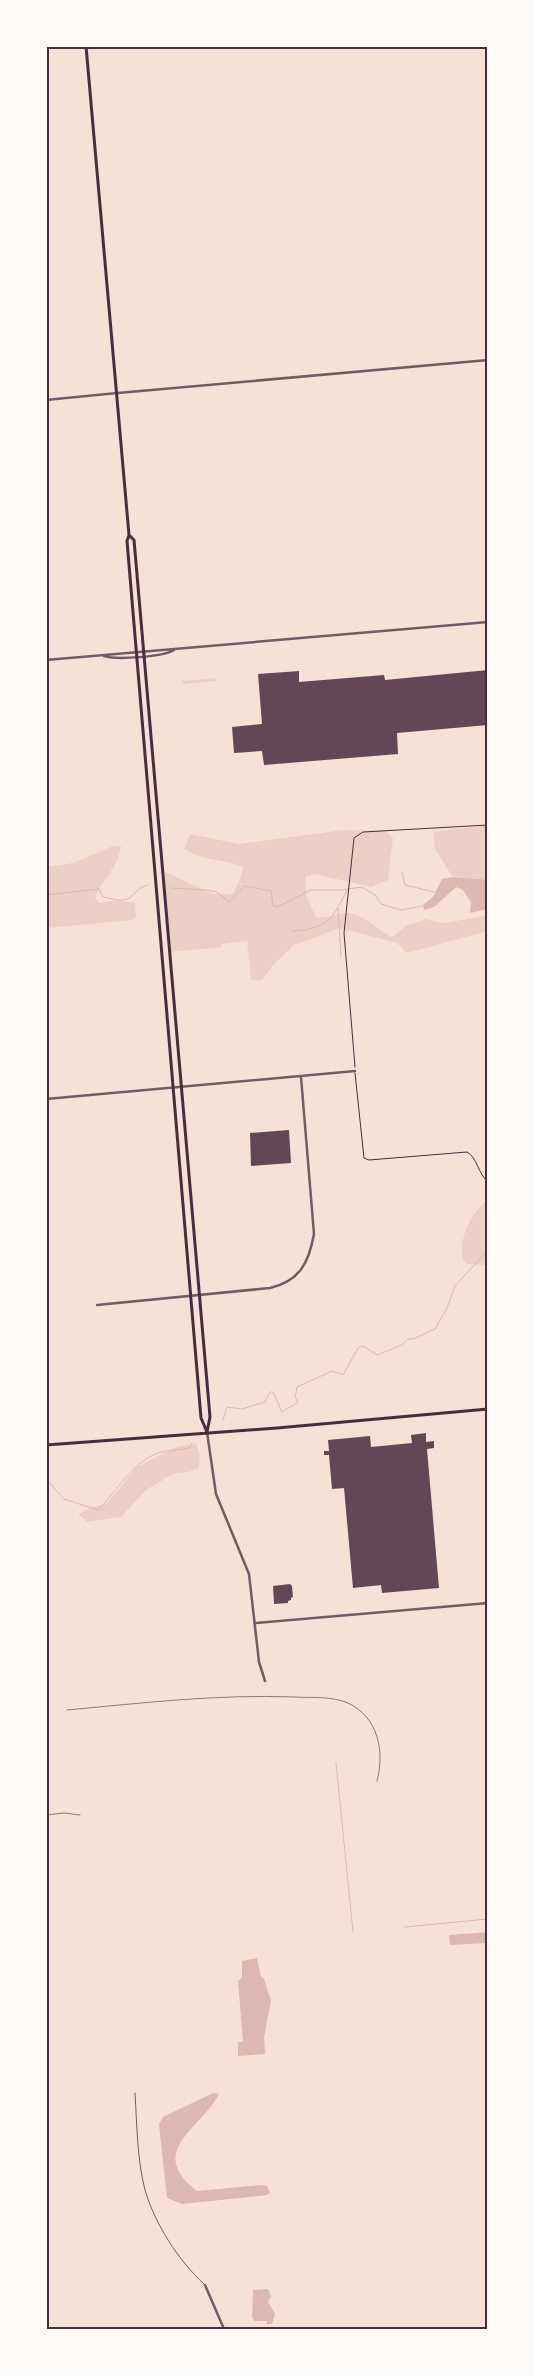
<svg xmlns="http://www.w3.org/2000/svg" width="534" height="2375" font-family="Lato,sans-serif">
	<rect width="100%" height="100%" fill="#f7e1d7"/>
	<path fill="#ebcfc5" d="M 216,678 L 217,681 L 183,684 L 182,681 Z
		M 488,825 L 488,881 L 452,876 L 435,849 L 433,832 Z
		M 343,830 L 386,831 L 393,838 L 388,880 L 371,887 L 314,874 L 305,877 L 306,896 L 316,917 C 329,919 337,912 347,913 C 366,915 376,929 392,937 L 406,926 L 425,919 L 444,923 L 485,916 L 488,917 L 488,931 L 407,953 L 397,943 L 339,928 L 293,946 L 273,965 L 262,980 L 251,980 L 247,941 L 222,944 L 222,947 L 170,952 L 163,871 L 213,894 L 232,894 L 239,883 L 243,867 C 221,858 206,862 184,849 L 190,834 L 239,844 Z
		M 113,846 L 121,846 C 119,865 103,880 95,897 L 99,903 L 117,900 L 135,903 L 136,917 L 133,920 L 46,928 L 46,867 L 73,863 Z
		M 488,1201 L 488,1265 L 466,1264 C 453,1250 472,1208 488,1201 Z
		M 196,1444 L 200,1455 L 199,1467 L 189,1472 L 173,1474 L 146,1490 L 121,1517 L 87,1522 L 79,1514 L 90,1508 L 107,1503 L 137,1467 L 178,1446 Z"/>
	<path fill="#dcb8b0" d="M 453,877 L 488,880 L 488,909 L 470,913 L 471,902 L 463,890 L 456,887 L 434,907 L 424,910 L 423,905 L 433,897 L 442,879 Z
		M 488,1932 L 488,1943 L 450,1945 L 449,1935 Z
		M 257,1958 L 261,1977 L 264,1979 L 271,2001 L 264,2037 L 265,2054 L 238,2056 L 238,2042 L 243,2042 L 238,1981 L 242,1977 L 242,1961 Z
		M 213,2093 L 219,2094 C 199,2131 146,2151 197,2191 L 262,2185 L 267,2186 L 270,2192 L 267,2195 L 182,2204 L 167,2198 L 159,2124 L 163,2117 Z
		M 268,2289 L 271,2296 L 268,2302 L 275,2314 L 272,2324 L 267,2324 L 267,2321 L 255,2321 L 252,2318 L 253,2290 Z"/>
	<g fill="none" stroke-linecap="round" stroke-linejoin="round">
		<path stroke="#dcb8b0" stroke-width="1" d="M 402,872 L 405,885 L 434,892
			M 172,888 L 207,890 L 217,892 L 229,902 L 244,886 L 271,891 L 273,906 L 277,907 L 311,890 L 341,890 L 362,887 L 375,895 L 381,904 L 401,910 L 422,906
			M 46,895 L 99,889 L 103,897 C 110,898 118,901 124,900 C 133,899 136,887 148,885
			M 338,908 L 341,957
			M 292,931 C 328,929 332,919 348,889
			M 223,1420 L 227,1407 L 242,1409 L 265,1402 L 270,1392 L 273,1392 L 282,1412 L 298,1402 L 295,1397 L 297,1387 L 332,1371 L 343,1375 L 358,1348 L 363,1346 L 377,1355 L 402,1345 L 408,1339 L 413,1339 L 435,1329 L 447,1308 L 455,1286 L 488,1250
			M 46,1479 L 64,1499 L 98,1510 C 115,1493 134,1461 158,1453 C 167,1450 180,1450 189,1448 L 192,1443
			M 336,1763 L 353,1931
			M 405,1927 L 488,1919"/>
	</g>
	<path fill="#644757" d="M 488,670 L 488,725 L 397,733 L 398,754 L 264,765 L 262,751 L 234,753 L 232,727 L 262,724 L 258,674 L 299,671 L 299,682 L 384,675 L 385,680 Z
		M 289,1130 L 291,1163 L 251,1166 L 250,1133 Z
		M 426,1433 L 426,1442 L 434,1441 L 434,1448 L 427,1449 L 439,1588 L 382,1593 L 381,1585 L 353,1588 L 344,1488 L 332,1489 L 329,1455 L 324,1455 L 324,1451 L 329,1451 L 328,1440 L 370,1436 L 371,1447 L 412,1443 L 411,1435 Z
		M 290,1584 L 292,1586 L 293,1597 L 291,1598 L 291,1600 L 288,1601 L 288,1603 L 274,1604 L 273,1586 Z"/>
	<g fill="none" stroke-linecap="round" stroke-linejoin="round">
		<path stroke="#4a2c40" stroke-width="1" d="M 355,1067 L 344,933 L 354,838 L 363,832 L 488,825
			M 355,1073 L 364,1158 L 369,1160 L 467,1152 C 477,1157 478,1174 488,1182"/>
		<path stroke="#755966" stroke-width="1" d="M 135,2093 C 137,2125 137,2159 145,2190 C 155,2224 178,2260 204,2284"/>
		<path stroke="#755966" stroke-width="2.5" d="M 46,400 L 117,393
			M 46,1099 L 355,1071
			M 97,1305 L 270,1288 C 300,1281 309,1262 314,1234 L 301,1077
			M 207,1432 L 216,1494 L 249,1574 L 259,1662 L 265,1681
			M 256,1623 L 488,1603
			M 205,2285 L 224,2329"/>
		<path stroke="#755966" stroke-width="2.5" d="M 118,393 L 488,360
			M 104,656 C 116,660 163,657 174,650
			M 46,660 L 488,622"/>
		<path stroke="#4a2c40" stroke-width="3" d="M 86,46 L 129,535 L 127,541 L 201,1418 L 207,1432
			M 129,535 L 134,540 L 210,1417 L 207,1432
			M 46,1445 L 277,1428 L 488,1409"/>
		<path stroke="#8f747c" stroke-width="1" d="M 67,1710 C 142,1703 219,1694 295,1697 C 312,1698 332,1696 348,1703 C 378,1717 385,1751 377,1781
			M 46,1815 L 64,1813 L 80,1815"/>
	</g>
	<rect width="534" height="2375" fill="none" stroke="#fffaf5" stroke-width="95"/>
	<rect x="48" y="48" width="438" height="2280" fill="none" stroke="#4a2c40" stroke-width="2"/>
</svg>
